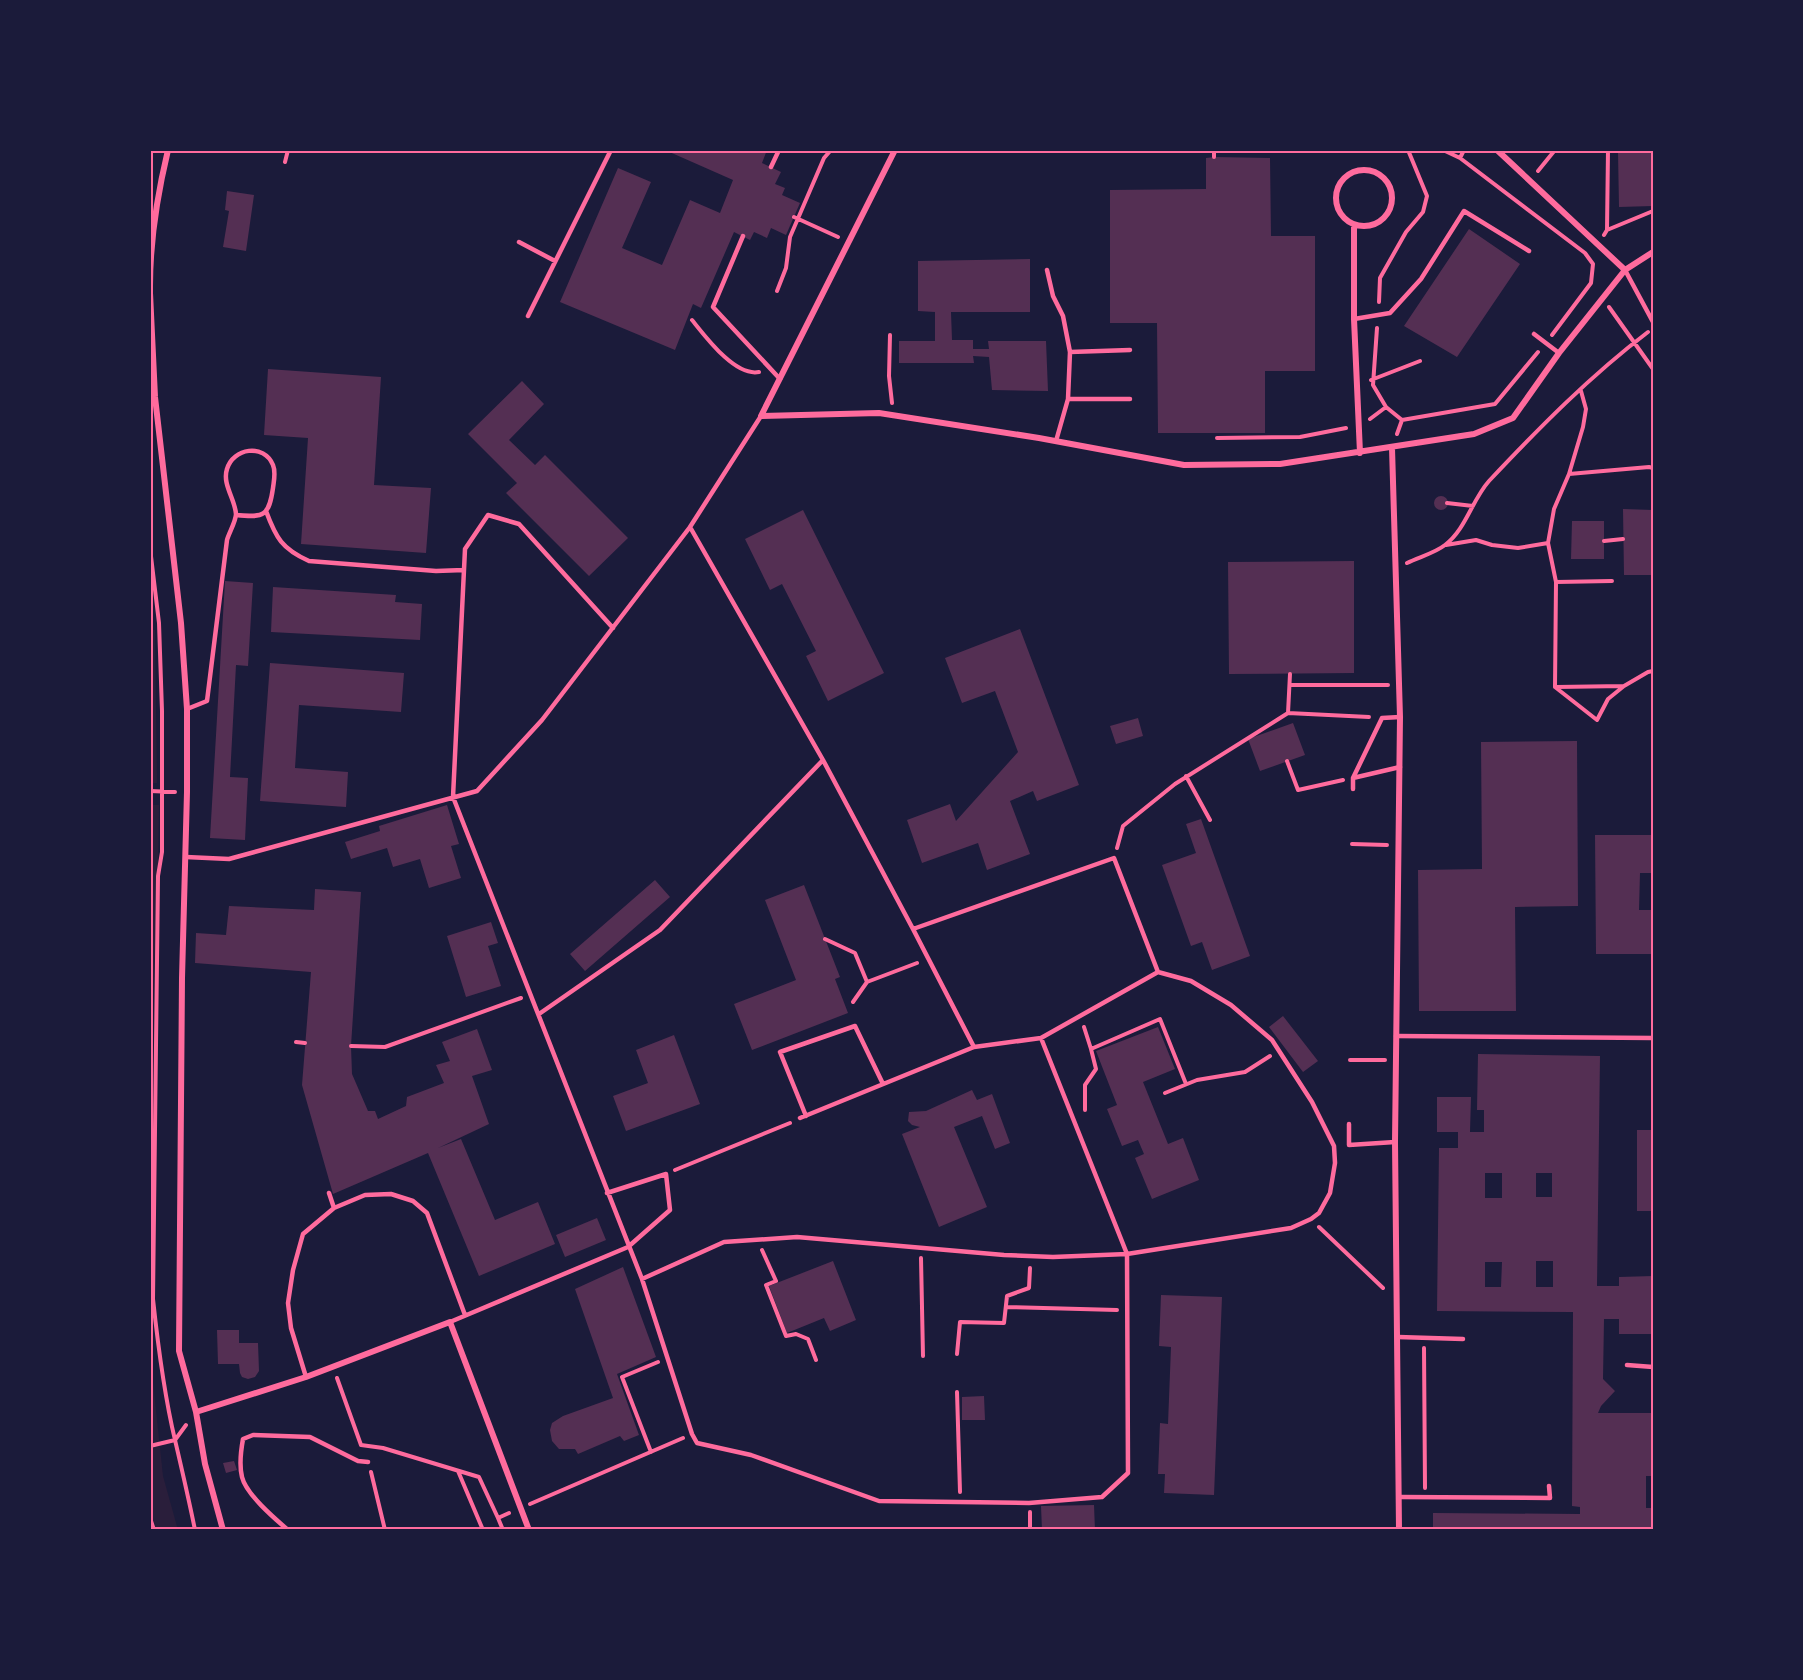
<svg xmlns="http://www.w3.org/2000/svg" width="1803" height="1680" font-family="'IBM Plex Sans',sans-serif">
	<rect width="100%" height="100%" fill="#1b1b3a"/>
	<path fill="#2a1e3b" d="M 150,630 L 155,630 L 157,783 L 150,783 Z
		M 150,805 L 159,805 L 158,876 L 150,1072 Z
		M 150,1354 L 163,1476 L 178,1530 L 150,1530 Z"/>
	<path fill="#542f53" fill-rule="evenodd" d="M 665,150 L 767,150 L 762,163 L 781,172 L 775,184 L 785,188 L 782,195 L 800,203 L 786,235 L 771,228 L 767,238 L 754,232 L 750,240 L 734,232 L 701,308 L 693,304 L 675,350 L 560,302 L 618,168 L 651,182 L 622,248 L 662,265 L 690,200 L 720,213 L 733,180 Z
		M 1618,152 L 1653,152 L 1653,206 L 1619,207 Z
		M 1214,157 L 1270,158 L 1271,236 L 1315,236 L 1315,371 L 1265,371 L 1265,433 L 1158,433 L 1157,323 L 1110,323 L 1110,190 L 1206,189 L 1206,158 Z
		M 227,191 L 254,195 L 246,251 L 223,247 L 229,211 L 225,210 Z
		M 1469,229 L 1520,264 L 1457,357 L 1404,326 Z
		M 1030,259 L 1030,312 L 951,312 L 952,340 L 973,340 L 973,349 L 989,349 L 988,341 L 1046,341 L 1048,391 L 992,390 L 989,357 L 973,356 L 974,363 L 899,363 L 899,341 L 935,341 L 935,312 L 918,311 L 918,261 Z
		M 268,369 L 381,377 L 374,485 L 431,488 L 426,553 L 301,544 L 308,438 L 264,435 Z
		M 522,381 L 544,404 L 509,440 L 535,465 L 545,455 L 628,538 L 589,576 L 506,493 L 517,483 L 468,434 Z
		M1434 503a7 7 0 1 1 14 0a7 7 0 1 1-14 0Z
		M 1623,509 L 1653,510 L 1653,575 L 1624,575 Z
		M 803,510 L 884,673 L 828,701 L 806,656 L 816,651 L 782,584 L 770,590 L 745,539 Z
		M 1572,521 L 1604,521 L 1604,559 L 1571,559 Z
		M 1354,561 L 1354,673 L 1229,674 L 1228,562 Z
		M 225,581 L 253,583 L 248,666 L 236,665 L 230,777 L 248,778 L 245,840 L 210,838 Z
		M 273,587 L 396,595 L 395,602 L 422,604 L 420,640 L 271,632 Z
		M 1020,629 L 1079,785 L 1037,801 L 1033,791 L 1010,801 L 1030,854 L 987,870 L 978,843 L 922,863 L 907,820 L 950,804 L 956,821 L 1018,752 L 995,691 L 962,703 L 945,658 Z
		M 270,663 L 404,673 L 401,712 L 299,705 L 295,768 L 348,772 L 346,807 L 260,801 Z
		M 1138,718 L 1143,736 L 1116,744 L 1110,726 Z
		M 1293,723 L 1305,755 L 1260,771 L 1248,739 Z
		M 1577,741 L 1578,906 L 1515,907 L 1516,1011 L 1419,1011 L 1418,870 L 1482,869 L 1481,742 Z
		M 447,805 L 459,844 L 451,846 L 461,878 L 429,888 L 420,859 L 393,867 L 387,848 L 351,859 L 345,842 L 380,831 L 379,826 Z
		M 1201,819 L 1250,956 L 1212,970 L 1202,942 L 1191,946 L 1162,865 L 1196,853 L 1186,824 Z
		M 1595,835 L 1653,835 L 1653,873 L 1640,873 L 1639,910 L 1653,910 L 1653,954 L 1596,954 Z
		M 655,880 L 670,897 L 585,971 L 570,954 Z
		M 804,885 L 840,977 L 835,979 L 848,1013 L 752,1050 L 734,1004 L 796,980 L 765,900 Z
		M 315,889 L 361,892 L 351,1046 L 352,1074 L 368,1111 L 375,1111 L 378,1119 L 406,1106 L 407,1097 L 444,1083 L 436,1065 L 450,1061 L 442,1042 L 477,1029 L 492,1070 L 472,1076 L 489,1124 L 438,1148 L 461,1139 L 495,1220 L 538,1202 L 555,1244 L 479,1276 L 428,1153 L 333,1194 L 302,1085 L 311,972 L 195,963 L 196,933 L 226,935 L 229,906 L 314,910 Z
		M 491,922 L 498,943 L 488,946 L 501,986 L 466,997 L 447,936 Z
		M 1283,1016 L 1318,1061 L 1303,1072 L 1269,1027 Z
		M 1158,1027 L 1175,1069 L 1143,1082 L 1168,1144 L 1183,1138 L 1199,1180 L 1152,1199 L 1135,1158 L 1144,1154 L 1138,1140 L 1122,1146 L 1107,1109 L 1117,1105 L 1096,1051 Z
		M 674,1035 L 700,1104 L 626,1131 L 613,1096 L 648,1083 L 636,1050 Z
		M 1478,1054 L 1600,1056 L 1597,1286 L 1619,1286 L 1619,1277 L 1653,1276 L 1653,1334 L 1619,1334 L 1619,1319 L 1604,1319 L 1603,1379 L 1615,1391 L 1601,1406 L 1598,1413 L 1653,1413 L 1653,1476 L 1646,1476 L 1646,1508 L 1653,1508 L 1653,1530 L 1433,1530 L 1433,1513 L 1580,1514 L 1580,1507 L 1572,1506 L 1573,1312 L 1437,1311 L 1439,1148 L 1458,1148 L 1458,1132 L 1437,1132 L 1437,1097 L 1471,1097 L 1470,1132 L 1484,1132 L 1484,1110 L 1477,1110 ZM 1485,1173 L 1502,1173 L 1502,1198 L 1485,1198 ZM 1536,1173 L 1552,1173 L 1552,1197 L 1536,1197 ZM 1536,1261 L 1553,1261 L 1553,1287 L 1536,1287 ZM 1485,1262 L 1502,1262 L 1501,1287 L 1485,1287 Z
		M 972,1090 L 977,1100 L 992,1094 L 1010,1143 L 995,1149 L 982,1116 L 954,1127 L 987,1207 L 939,1227 L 902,1134 L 920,1127 L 912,1125 L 908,1121 L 909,1112 L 926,1111 Z
		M 1637,1130 L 1653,1130 L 1653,1211 L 1637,1211 Z
		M 597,1218 L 606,1240 L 565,1257 L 556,1235 Z
		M 833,1261 L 856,1320 L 830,1331 L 824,1318 L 787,1333 L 769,1286 Z
		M 623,1267 L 656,1357 L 617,1374 L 639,1435 L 624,1441 L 620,1436 L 578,1454 L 575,1449 L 559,1449 L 552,1441 L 550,1430 L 552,1423 L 563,1416 L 613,1398 L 575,1289 Z
		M 1161,1295 L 1222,1297 L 1214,1495 L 1164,1493 L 1165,1474 L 1158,1474 L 1160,1423 L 1168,1424 L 1171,1347 L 1159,1346 Z
		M 217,1330 L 239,1330 L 239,1343 L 258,1343 L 259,1371 L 255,1377 L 248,1379 L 242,1377 L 240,1373 L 239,1364 L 218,1364 Z
		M 984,1396 L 985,1420 L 962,1420 L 962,1397 Z
		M 234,1461 L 237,1470 L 226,1473 L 223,1463 Z
		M 1094,1505 L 1095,1530 L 1042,1530 L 1041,1506 Z"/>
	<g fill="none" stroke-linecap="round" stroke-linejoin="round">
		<path stroke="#ff6b9d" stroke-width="4" d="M 1443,150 L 1460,158 L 1585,253 L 1593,264 L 1591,283 L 1552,335
			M 1214,157 L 1214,150
			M 1460,158 L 1464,150
			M 285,162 L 288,150
			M 1538,171 L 1555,150
			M 794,217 L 838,237
			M 1607,230 L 1653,211
			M 1604,235 L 1607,230 L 1608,150
			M 777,291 L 786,268 L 790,237 L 824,158 L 831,150
			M 1379,302 L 1380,278 L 1406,232 L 1423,212 L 1427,196 L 1408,150
			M 1609,307 L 1653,369
			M 692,320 C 705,336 735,377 759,372
			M 1377,328 L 1373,385 L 1386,407 L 1402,420
			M 890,335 L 889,376 L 892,403
			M 1371,380 L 1420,361
			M 1370,419 L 1386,407
			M 1397,434 L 1402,420 L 1495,404 L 1538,352
			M 1217,438 L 1300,437 L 1346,428
			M 1569,474 L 1649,467 L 1653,468
			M 1447,503 L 1473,506
			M 1604,541 L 1623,539
			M 1446,545 L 1476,540 L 1492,545 L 1518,548 L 1548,543
			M 150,548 L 159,623 L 162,711 L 162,852 L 158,876 L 153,1299 C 158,1346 164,1394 175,1440 C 182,1470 189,1500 195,1530
			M 1407,563 C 1419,557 1435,553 1445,545 C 1466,529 1472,500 1489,481 C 1539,428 1590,376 1648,332
			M 1556,582 L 1612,581
			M 1290,685 L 1388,685
			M 1555,687 L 1556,582 L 1548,543 L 1554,509 L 1569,474 L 1583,427 L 1586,409 L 1581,391
			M 1555,687 L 1597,720 L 1608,699 L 1624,686 L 1648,672 L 1653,671
			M 1556,687 L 1624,686
			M 1288,713 L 1290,674
			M 1287,761 L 1298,790 L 1343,780
			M 1186,776 L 1210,820
			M 150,791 L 175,792
			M 1352,844 L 1387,845
			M 1117,848 L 1123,826 L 1175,784 L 1288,713 L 1369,717
			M 825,939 L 855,953 L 867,982 L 853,1002
			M 867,982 L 917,963
			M 1084,1027 L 1091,1049
			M 296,1042 L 305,1043
			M 351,1046 L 385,1047 L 521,998
			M 1350,1060 L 1385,1060
			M 1165,1093 L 1197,1080 L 1245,1072 L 1270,1056
			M 1085,1110 L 1085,1085 L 1096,1069 L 1091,1049 L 1160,1019 L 1186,1084
			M 675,1170 L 790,1123
			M 1319,1227 L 1383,1288
			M 762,1250 L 776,1281 L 766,1285 L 786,1336 L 796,1334 L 808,1339 L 816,1360
			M 921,1258 L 923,1356
			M 1007,1307 L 1117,1310
			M 1424,1348 L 1425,1488
			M 957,1354 L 960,1322 L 1004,1323 L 1007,1296 L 1029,1288 L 1030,1268
			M 337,1378 L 361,1445 L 383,1448 L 479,1477 L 498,1518
			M 957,1392 L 960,1492
			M 150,1446 L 175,1440 L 186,1425
			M 651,1452 L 622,1377 L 658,1362
			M 458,1471 L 483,1530
			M 371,1472 L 385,1530
			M 530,1504 L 683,1438
			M 1030,1512 L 1030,1530
			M 150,1518 L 154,1530
			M 503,1530 L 498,1518 L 509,1513"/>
		<path stroke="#ff6b9d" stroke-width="4.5" d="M 771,167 L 779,150
			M 743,236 L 713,307 L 780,379
			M 519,242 L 555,261
			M 1047,270 L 1053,296 L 1063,316 L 1070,352 L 1068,399 L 1056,441
			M 1625,270 L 1653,322
			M 528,316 L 611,150
			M 1354,319 L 1390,313 L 1421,279 L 1464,211 L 1529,251
			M 1534,334 L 1559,353
			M 1070,352 L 1130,350
			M 1068,399 L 1130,399
			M 266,511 C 276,538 282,549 309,561 L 436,571 L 464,570
			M 690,527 L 823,760
			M 613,628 L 519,524 L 488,515 L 465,549 L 453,797 L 642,1279 L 692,1434 L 697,1443 L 751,1455 L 879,1501 L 1029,1503 L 1102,1497 L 1128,1473 L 1127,1254 L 1041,1038
			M 187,709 L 207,701 L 227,540 C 229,533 236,521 236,514 C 235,499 222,484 227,469 C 233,448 264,443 273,465 C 276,472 274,480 273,488 C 269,516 264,518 236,515
			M 1353,778 L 1400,767
			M 1353,789 L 1353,778 L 1382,718 L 1400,717
			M 186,857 L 229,859 L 477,791 L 542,720 L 690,527 L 761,416
			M 539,1014 L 660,930 L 823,760 L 913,929
			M 1396,1036 L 1653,1038
			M 806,1116 L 780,1052 L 855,1026 L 883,1084
			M 800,1118 L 974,1047 L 1041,1038 L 1158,972
			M 1349,1124 L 1349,1145 L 1395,1142
			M 329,1193 L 334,1208 L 365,1195 L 391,1194 L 413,1201 L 427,1213 L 465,1315
			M 642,1279 L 724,1242 L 797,1237 L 1004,1255 L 1053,1257 L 1127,1254 L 1291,1228 L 1311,1219 L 1319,1213 L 1330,1193 L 1335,1163 L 1334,1146 L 1312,1102 L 1272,1040 L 1231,1005 L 1191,981 L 1158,972 L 1114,858 L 913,929 L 974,1047
			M 450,1322 L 628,1247 L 670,1210 L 666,1174 L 607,1193
			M 1398,1337 L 1463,1339
			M 1627,1365 L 1653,1367
			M 306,1377 L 291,1328 L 288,1303 L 293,1270 L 303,1234 L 334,1208
			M 1400,1497 L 1550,1498 L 1549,1486
			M 288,1530 C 274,1518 246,1494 242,1477 C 239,1465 241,1450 243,1439 L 253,1435 L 310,1437 L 358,1461 L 368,1462"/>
		<path stroke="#ff6b9d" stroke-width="6" d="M 895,150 L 761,416 L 879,413 L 1039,438 L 1184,465 L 1280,464 L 1474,434 L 1513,418 L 1559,353 L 1625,270 L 1653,252
			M 1497,150 L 1625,270
			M1336 198a28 28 0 1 1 56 0a28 28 0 1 1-56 0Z
			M 1354,225 L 1354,319 L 1360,453
			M 150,286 C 150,238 157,196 168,150
			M 150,293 L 155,397 L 181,623 L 187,709 L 187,792 L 182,978 L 179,1351 L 196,1412 L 205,1464 L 223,1530
			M 1392,448 L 1400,717 L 1395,1142 L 1399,1530
			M 196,1412 L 306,1377 L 450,1322 L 529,1530"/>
	</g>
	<rect width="1803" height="1680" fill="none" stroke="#1b1b3a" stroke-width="303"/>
	<rect x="152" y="152" width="1500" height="1376" fill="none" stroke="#ff6b9d" stroke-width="2"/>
</svg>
